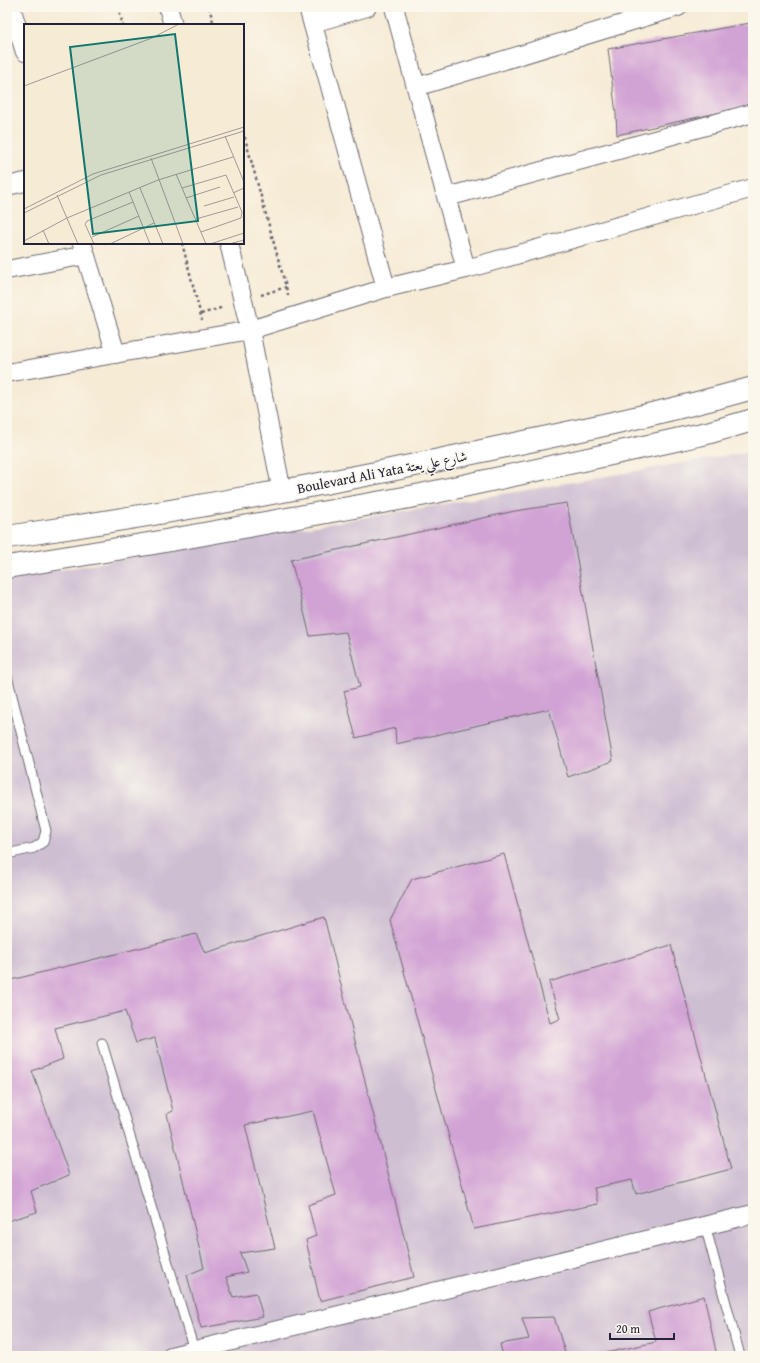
<svg xmlns="http://www.w3.org/2000/svg" width="760" height="1363" font-family="'Gentium Book Plus',Amiri,serif">
	<rect width="100%" height="100%" fill="#fbf7ec"/>
	<filter id="ink" filterUnits="userSpaceOnUse"><feTurbulence type="fractalNoise" baseFrequency=".025" numOctaves="2"/><feDisplacementMap in="SourceGraphic" scale="8" xChannelSelector="R" yChannelSelector="G"/><feConvolveMatrix kernelMatrix="1 2 1 2 8 2 1 2 1" color-interpolation-filters="sRGB"/></filter>
	<filter id="wash" filterUnits="userSpaceOnUse"><feTurbulence type="fractalNoise" baseFrequency=".012" numOctaves="4" result="noise"/><feDisplacementMap in="SourceGraphic" scale="16" xChannelSelector="R" yChannelSelector="G"/><feGaussianBlur stdDeviation="0.9" result="paint"/><feColorMatrix in="noise" values="0 0 0 0 0 0 0 0 0 0 0 0 0 0 0 0 0 1.4 0 .05"/><feComposite in="paint" operator="in"/></filter>
	<g filter="url(#wash)">
		<rect width="100%" height="100%" fill="#f6ebd5"/>
		<path fill="#cdbed2" d="M 753,451 L 753,1356 L 7,1356 L 7,579 Z"/>
		<g id="blocks">
			<path fill="#d1a2d4" d="M 750,23 L 753,34 L 753,105 L 617,135 L 616,114 L 608,49 Z
				M 567,503 L 613,761 L 568,777 L 549,709 L 396,744 L 395,728 L 356,738 L 344,691 L 360,687 L 346,632 L 310,636 L 291,560 L 515,511 Z
				M 504,854 L 550,1023 L 560,1019 L 549,982 L 671,945 L 731,1169 L 636,1194 L 632,1180 L 594,1188 L 598,1204 L 474,1229 L 390,920 L 412,879 Z
				M 324,917 L 414,1277 L 320,1301 L 306,1240 L 316,1236 L 308,1205 L 336,1195 L 313,1111 L 245,1125 L 275,1248 L 240,1253 L 247,1272 L 226,1277 L 233,1297 L 256,1293 L 263,1317 L 201,1328 L 187,1275 L 204,1268 L 167,1114 L 173,1111 L 155,1038 L 136,1043 L 125,1011 L 55,1028 L 63,1059 L 32,1071 L 69,1175 L 31,1191 L 37,1212 L 7,1221 L 7,981 L 196,934 L 205,953 Z
				M 704,1296 L 717,1356 L 592,1356 L 656,1342 L 648,1312 Z
				M 554,1317 L 566,1356 L 503,1356 L 500,1344 L 529,1339 L 522,1318 Z"/>
		</g>
	</g>
	<g filter="url(#ink)">
		<use href="#blocks" fill-opacity="0" stroke="#6c6871" stroke-width="1"/>
		<g fill="none" stroke-linecap="round" stroke-linejoin="round">
			<defs>
				<path id="service" d="M 7,676 L 46,831 L 43,842 L 34,848 L 7,854
					M 102,1043 L 194,1350
					M 705,1225 L 740,1356"/>
				<path id="minor" d="M 11,7 L 25,52
					M 168,7 L 173,25
					M 308,7 L 386,288
					M 394,7 L 466,269
					M 313,23 L 367,7
					M 416,87 L 678,7
					M 7,186 L 25,182
					M 447,197 L 753,113
					M 82,243 L 116,354
					M 229,243 L 250,330 L 282,492
					M 7,270 L 86,255
					M 7,373 L 250,330 L 386,288 L 466,269 L 753,188
					M 171,1356 L 753,1214"/>
				<path id="tertiary" d="M 7,537 C 171,513 334,483 496,448 C 582,430 668,412 753,388
					M 7,567 L 154,543 L 421,495 L 662,443 L 707,433 L 753,420"/>
			</defs>
			<use href="#service" stroke="#6c6871" stroke-width="11"/>
			<use href="#minor" stroke="#6c6871" stroke-width="20"/>
			<use href="#tertiary" stroke="#6c6871" stroke-width="24"/>
			<path stroke="#6c6871" stroke-width="2.5" stroke-dasharray="3 3" stroke-linecap="butt" d="M 118,7 L 123,25
				M 209,7 L 214,25
				M 243,131 L 289,298
				M 182,243 L 202,320
				M 261,295 L 286,287
				M 201,314 L 224,307"/>
			<use href="#service" stroke="#fff" stroke-width="9"/>
			<use href="#minor" stroke="#fff" stroke-width="18"/>
			<use href="#tertiary" stroke="#fff" stroke-width="22"/>
		</g>
	</g>
	<g text-anchor="middle" stroke-width="3" stroke-linejoin="round" paint-order="stroke">
		<g font-size="14" fill="#22223b" stroke="#fbf7ec">
			<text transform="translate(382 472) rotate(-11)" y="5">Boulevard Ali Yata شارع علي يعتة</text>
		</g>
	</g>
	<g transform="translate(24 24)">
		<rect width="220" height="220" fill="#f6ebd5"/>
		<path fill="none" stroke="#a19b97" stroke-width="1" d="M 0,62 L 128,14 L 155,0M 201,112 L 220,158M 127,134 L 159,220M 152,150 L 182,220M 116,164 L 139,220M 158,164 L 202,151 L 218,188 L 217,194 L 177,208M 105,168 L 126,220M 209,169 L 220,164M 33,171 L 54,220M 162,174 L 196,163M 180,182 L 210,173M 0,185 L 69,150 L 220,103M 0,189 L 77,151 L 220,107M 172,195 L 214,183M 19,206 L 25,220M 68,213 L 115,192M 0,217 L 43,194 L 134,156 L 209,133M 70,220 L 61,200 L 63,197 L 109,178M 86,220 L 130,199M 186,220 L 220,209M 205,220 L 220,216"/>
		<path fill="#0f766e" fill-opacity="0.15" stroke="#0f766e" stroke-width="2" d="M 151,10 L 174,197 L 69,210 L 46,23 Z"/>
		<rect width="220" height="220" fill="none" stroke="#22223b" stroke-width="2"/>
	</g>
	<rect width="760" height="1363" fill="none" stroke="#fbf7ec" stroke-width="24"/>
	<path d="M610 1333v6h64v-6" fill="none" stroke="#22223b" stroke-width="2"/>
	<text x="616" y="1333" font-size="12" fill="#22223b" stroke="#fbf7ec" stroke-width="3" paint-order="stroke">20 m</text>
</svg>
